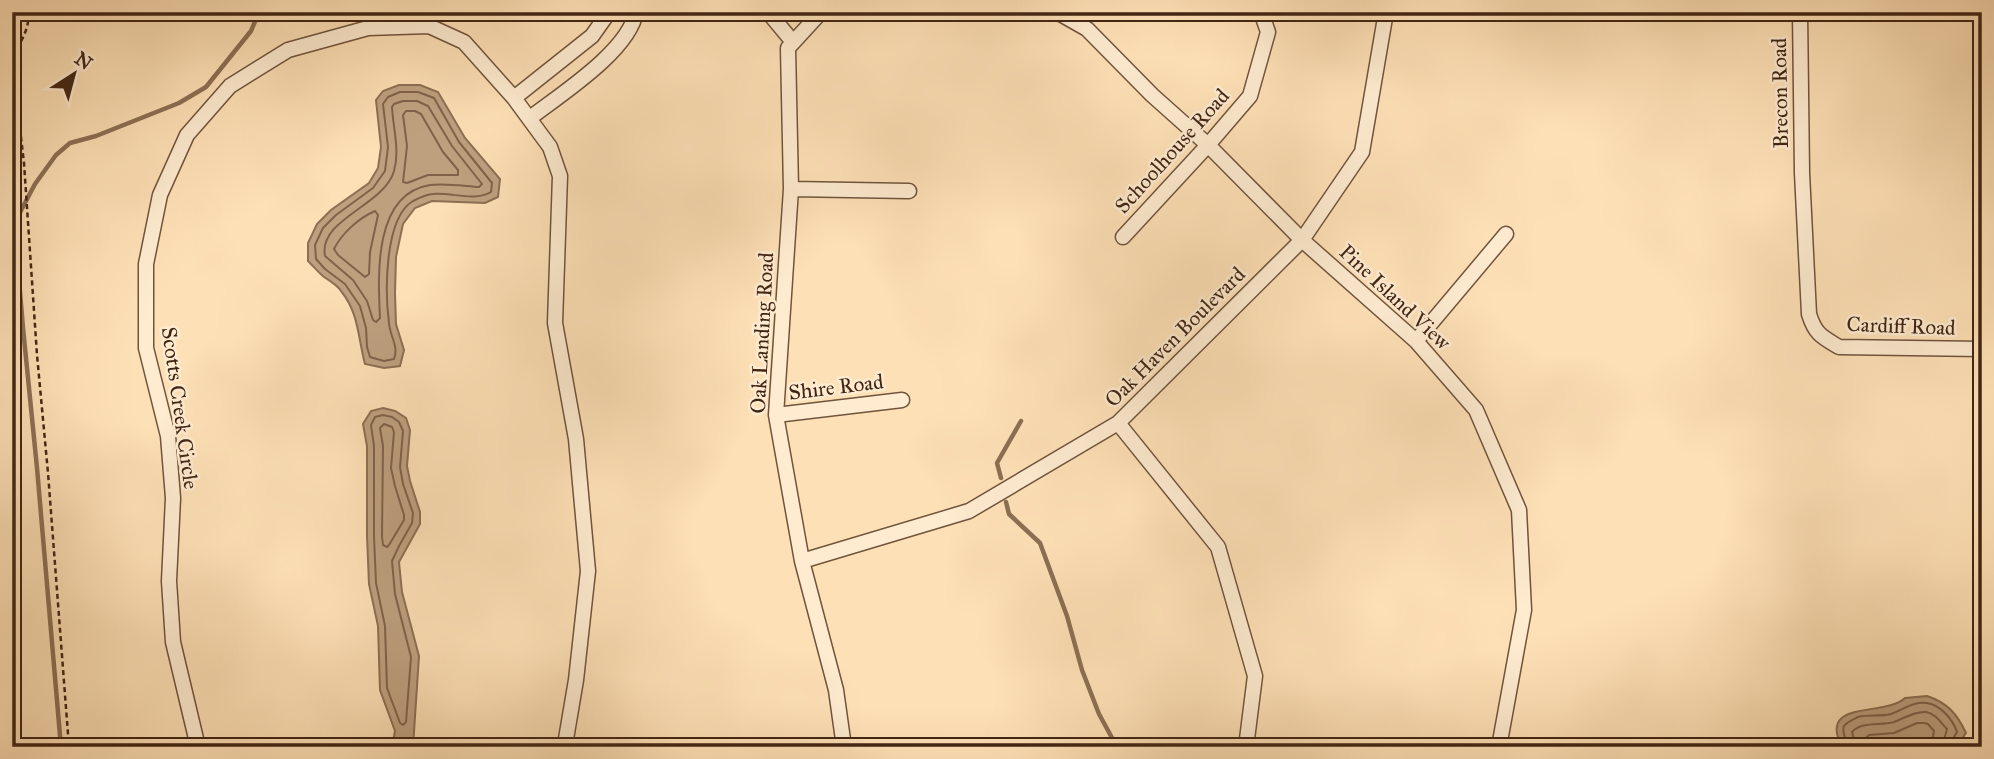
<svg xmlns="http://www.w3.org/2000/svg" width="1994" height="759" font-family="'IM FELL Great Primer',serif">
	<rect width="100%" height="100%" fill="#fee0b6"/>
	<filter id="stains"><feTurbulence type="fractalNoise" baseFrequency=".00286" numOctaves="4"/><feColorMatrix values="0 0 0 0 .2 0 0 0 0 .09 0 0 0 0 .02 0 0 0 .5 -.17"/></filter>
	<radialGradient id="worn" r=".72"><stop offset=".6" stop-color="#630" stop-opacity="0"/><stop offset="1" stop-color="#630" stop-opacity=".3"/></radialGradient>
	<path fill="#bea07f" stroke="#8c6f54" stroke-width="2" d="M 399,85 L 420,85 L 438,92 L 465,138 L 500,179 L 498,197 L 485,203 L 432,201 L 415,208 L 403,224 L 396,257 L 395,293 L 396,324 L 404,350 L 400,366 L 384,368 L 365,364 C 358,338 359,313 341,291 C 337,285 330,281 324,277 C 318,272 313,266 308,261 L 308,243 L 317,224 L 331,210 L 369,183 L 378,168 L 381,147 L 376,100 L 383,91 Z
		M 383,408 L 395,411 L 406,418 L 410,430 L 407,466 L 410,481 L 420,512 L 420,524 L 399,562 L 402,592 L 419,656 L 413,747 L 392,747 L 395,731 L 380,690 L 378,626 L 369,584 L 367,536 L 367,446 L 363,424 L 371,411 Z
		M 1927,696 C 1948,703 1957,714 1966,733 L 1956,747 L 1922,747 L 1917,744 L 1912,747 L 1842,747 C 1817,699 1885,717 1905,698 Z"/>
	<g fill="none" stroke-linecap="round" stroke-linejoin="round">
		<path stroke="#80624a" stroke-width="2" d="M 400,92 L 418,92 L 434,98 L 459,142 L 492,183 L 491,192 C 474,202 452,192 433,194 C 427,194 419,198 413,201 C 384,218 385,293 389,323 C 390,337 399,346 394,359 L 384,361 L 370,357 L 367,347 L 366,328 L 360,306 L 345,284 L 325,269 L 316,259 L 315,245 L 323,228 L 336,215 L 373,188 L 385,171 L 388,147 L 383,104 L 388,97 Z
			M 403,101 L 417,101 L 428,106 L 452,146 L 482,184 L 479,187 C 464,186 445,183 430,185 C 373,194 378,276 380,318 L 376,322 L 373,320 L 367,301 L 353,280 L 325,256 C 318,219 384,206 394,171 C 400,150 393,128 392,107 L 394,104 Z
			M 406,111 L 415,111 L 421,114 L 443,152 L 458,170 L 458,175 L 428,175 L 407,183 L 403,182 L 407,146 L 403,115 Z
			M 375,211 L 378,215 L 370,252 L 369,274 L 365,277 L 338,255 L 334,249 C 342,233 359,218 375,211 Z
			M 383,415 L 392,417 L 399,422 L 403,431 L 400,467 L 403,484 L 413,513 L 412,523 L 399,546 L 392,561 L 395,594 L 411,657 L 406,722 L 403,725 L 400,723 L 387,688 L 385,626 L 376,583 L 374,536 L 374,446 L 371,425 L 375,417 Z
			M 384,424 L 392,427 L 394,432 L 391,468 L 395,486 L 404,515 L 404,520 L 389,545 L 387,547 L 383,545 L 382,536 L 383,446 L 380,428 Z
			M 1848,747 C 1847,740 1841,733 1844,726 C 1847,722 1854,719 1858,717 C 1869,714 1880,717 1891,714 C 1903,710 1913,701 1927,703 C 1941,705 1953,720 1957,732 L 1951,742 L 1951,747
			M 1856,747 L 1852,732 C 1862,721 1880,726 1894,722 C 1905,718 1915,711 1926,712 C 1935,713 1941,723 1947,729 L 1942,747
			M 1867,747 L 1866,738 L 1869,735 L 1894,733 L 1917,723 L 1924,723 L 1928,724 L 1934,731 L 1931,747"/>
		<path stroke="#8c6f54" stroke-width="4.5" d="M 1001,478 L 997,463 L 1021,421
			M 1006,502 L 1009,514 L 1040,543 L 1067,616 L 1082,670 L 1099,714 L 1117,747
			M 61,747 L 37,468 L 23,328 L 16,244 L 17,218 L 35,184 L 56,155 L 70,143 L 96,136 L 179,103 L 206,87 L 251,31 L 259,12"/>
		<defs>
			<path id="minor" d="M 768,12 L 793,42
				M 821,12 L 788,48 L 791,189 L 776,415 L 802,561 L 836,690 L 844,747
				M 1057,12 L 1087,29 L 1152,95 L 1208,145 L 1302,240 L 1416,341 L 1476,410 L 1519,510 L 1524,610 L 1499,747
				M 1800,12 L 1802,173 L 1809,314 C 1815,334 1822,337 1839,347 L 1982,349
				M 514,98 L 592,36 L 609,12
				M 530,118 C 561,94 629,51 636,12
				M 791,189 L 909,191
				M 1123,237 L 1208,145 L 1250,96 L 1268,32 L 1261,12
				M 1416,341 L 1506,234
				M 776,415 L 902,400
				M 1118,423 L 1218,547 L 1255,676 L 1246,747
				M 802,561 L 969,511 L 1118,423 L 1302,240 L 1362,152 L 1386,12
				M 198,747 L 173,642 L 169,581 L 173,498 L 168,436 L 146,348 L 146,264 L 160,195 L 187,135 L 230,86 L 288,50 L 368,28 L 429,26 L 464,42 L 514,98 L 550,147 L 560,176 L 555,323 L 576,439 L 588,571 L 576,680 L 566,739 L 566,747"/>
		</defs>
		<use href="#minor" stroke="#70543c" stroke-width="17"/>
		<path stroke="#412514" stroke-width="2.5" stroke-dasharray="5 3.5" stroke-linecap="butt" d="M 28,12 C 30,28 22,38 16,52 C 14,57 14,64 13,69 L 24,163 L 37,355 L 48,473 L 69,747"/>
		<use href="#minor" stroke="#feebd0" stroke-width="14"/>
	</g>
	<g text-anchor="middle" stroke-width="5" stroke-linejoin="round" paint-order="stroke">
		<g font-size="21" fill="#412514" stroke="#feebd0">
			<text transform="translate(1780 93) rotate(-91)" y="7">Brecon Road</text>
			<text transform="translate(1172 151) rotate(-48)" y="7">Schoolhouse Road</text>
			<text transform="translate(1395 297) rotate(43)" y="7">Pine Island View</text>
			<text transform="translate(1901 326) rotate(2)" y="7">Cardiff Road</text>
			<text transform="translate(762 333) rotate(-87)" y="7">Oak Landing Road</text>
			<text transform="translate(1175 337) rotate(-45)" y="7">Oak Haven Boulevard</text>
			<text transform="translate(836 387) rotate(-7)" y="7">Shire Road</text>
			<text transform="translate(180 408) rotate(82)" y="7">Scotts Creek Circle</text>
		</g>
	</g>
	<rect width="1994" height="759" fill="none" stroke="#fee0b6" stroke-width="42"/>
	<rect x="14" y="14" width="1966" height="731" fill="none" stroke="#412514" stroke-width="3.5"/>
	<rect x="21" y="21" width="1952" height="717" fill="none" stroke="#412514" stroke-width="2"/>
	<g transform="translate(74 74) rotate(36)" stroke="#feebd0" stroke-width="5" paint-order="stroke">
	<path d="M0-5L12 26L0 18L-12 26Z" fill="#412514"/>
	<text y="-10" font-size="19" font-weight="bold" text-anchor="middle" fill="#412514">N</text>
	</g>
	<rect width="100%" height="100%" filter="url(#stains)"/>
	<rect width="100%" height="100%" fill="url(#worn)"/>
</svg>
